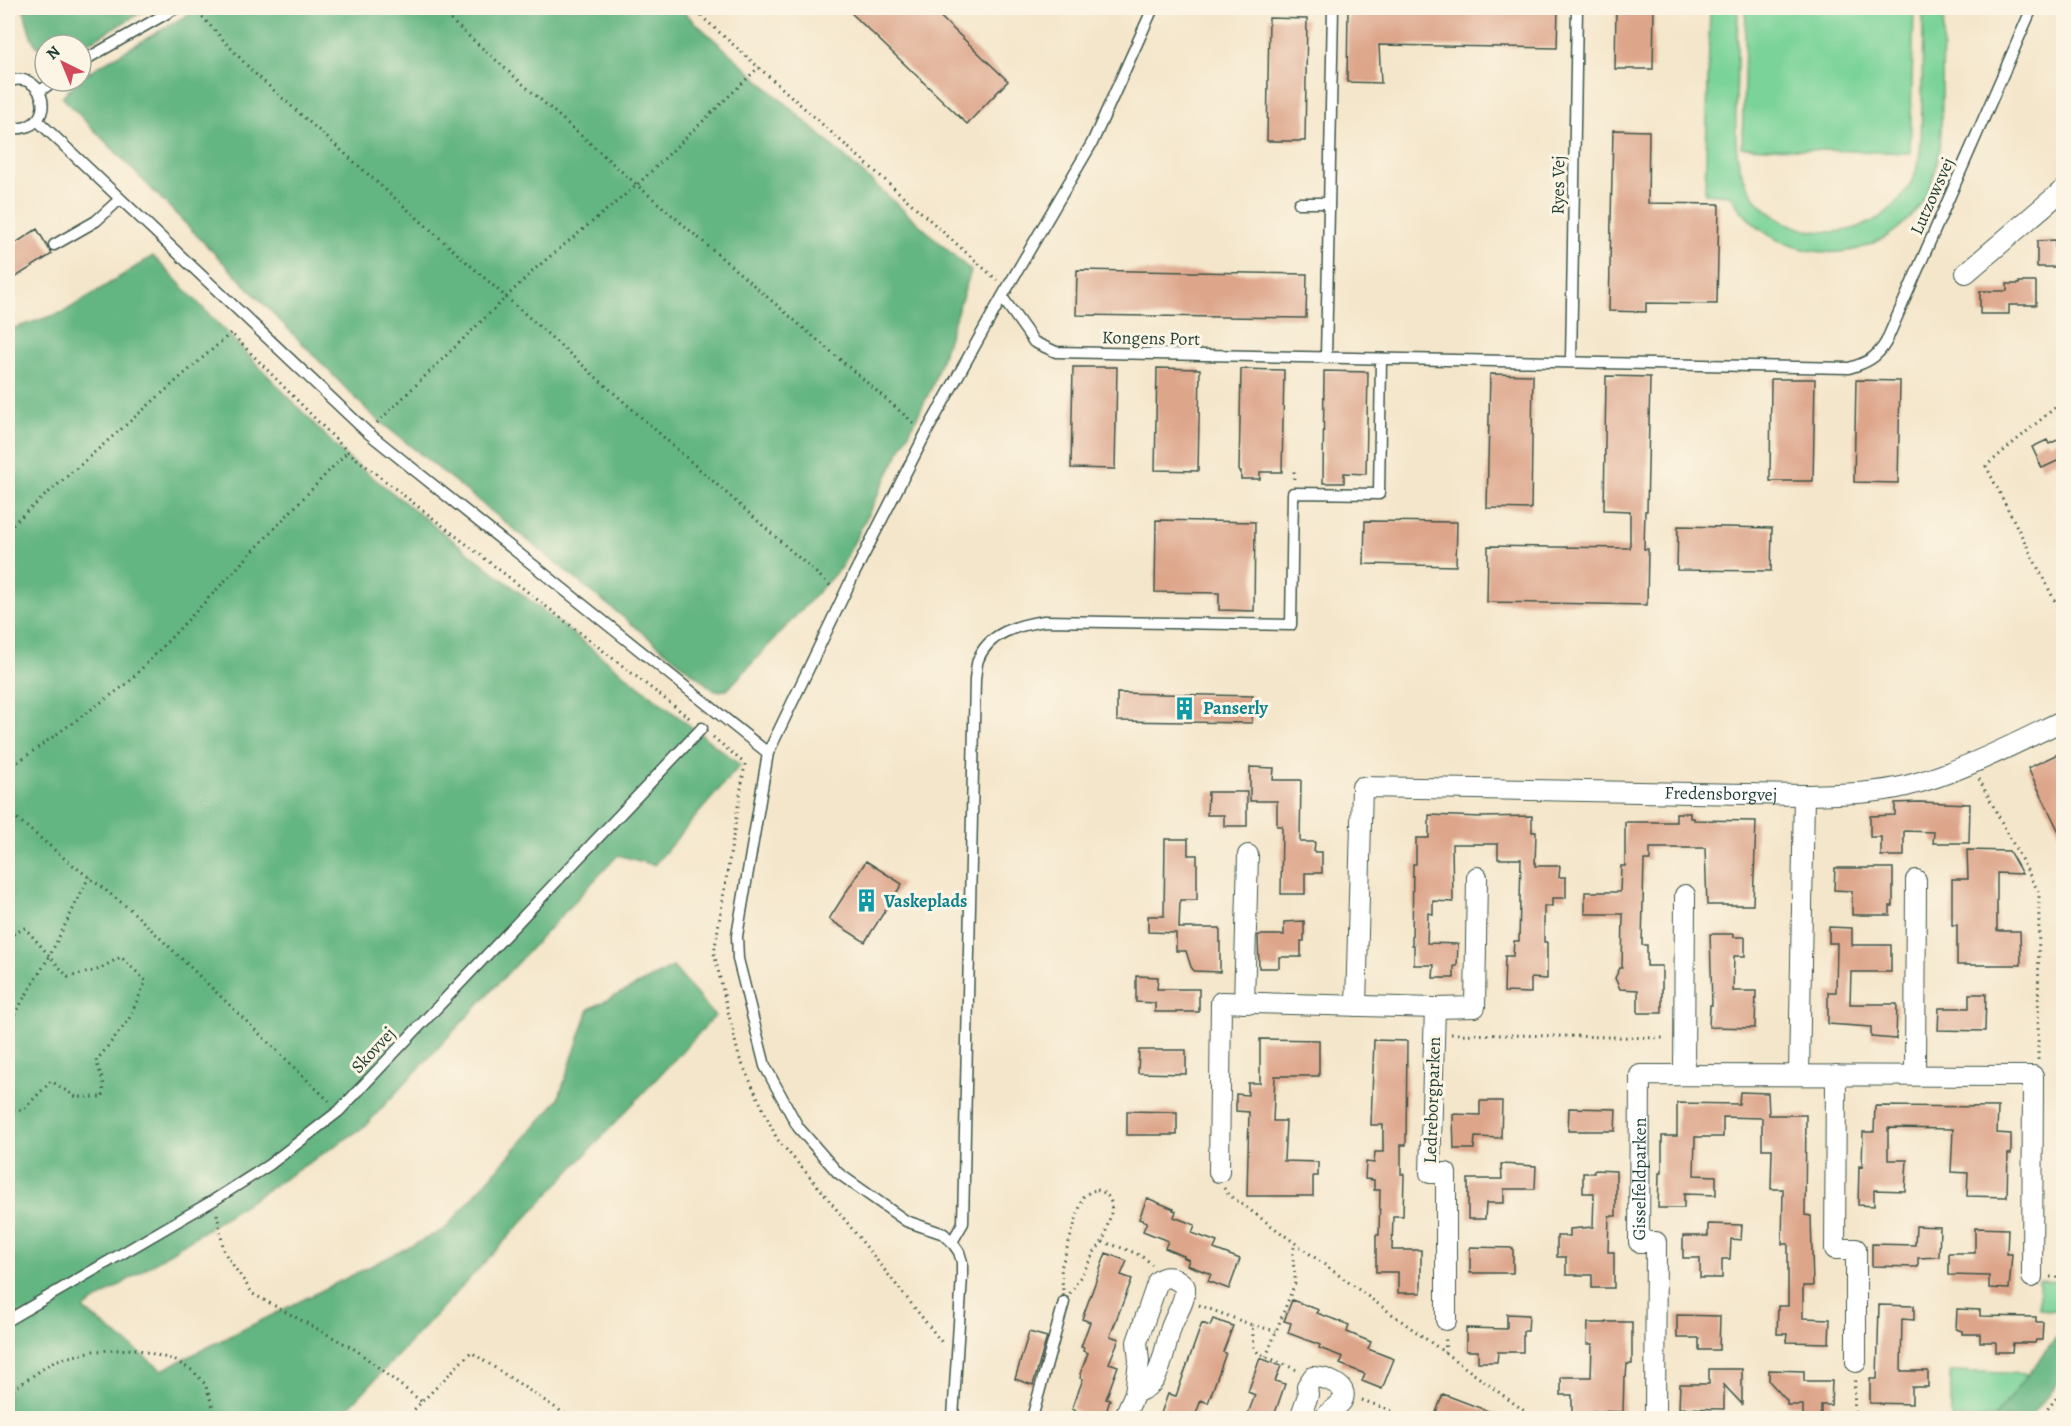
<svg xmlns="http://www.w3.org/2000/svg" width="2071" height="1426" font-family="Alegreya,serif">
	<rect width="100%" height="100%" fill="#fcf5e5"/>
	<filter id="ink" filterUnits="userSpaceOnUse"><feTurbulence type="fractalNoise" baseFrequency=".0167" numOctaves="2"/><feDisplacementMap in="SourceGraphic" scale="12" xChannelSelector="R" yChannelSelector="G"/><feConvolveMatrix kernelMatrix="1 2 1 2 8 2 1 2 1" color-interpolation-filters="sRGB"/></filter>
	<filter id="wash" filterUnits="userSpaceOnUse"><feTurbulence type="fractalNoise" baseFrequency=".008" numOctaves="4" result="noise"/><feDisplacementMap in="SourceGraphic" scale="24" xChannelSelector="R" yChannelSelector="G"/><feGaussianBlur stdDeviation="1.35" result="paint"/><feColorMatrix in="noise" values="0 0 0 0 0 0 0 0 0 0 0 0 0 0 0 0 0 1.4 0 .05"/><feComposite in="paint" operator="in"/></filter>
	<g filter="url(#wash)">
		<rect width="100%" height="100%" fill="#f4e6ca"/>
		<path fill="#7ad399" stroke="#4c8866" stroke-width="1.5" d="M 1710,8 L 1738,8 C 1737,39 1737,71 1736,103 C 1736,124 1734,146 1740,167 C 1764,252 1886,254 1916,171 C 1923,150 1921,125 1922,103 C 1922,71 1923,39 1923,8 L 1944,8 C 1943,36 1942,65 1942,94 C 1941,153 1941,204 1884,238 C 1866,248 1844,254 1823,252 C 1783,249 1751,229 1730,195 L 1705,193 Z
			M 1746,8 L 1914,8 L 1910,153 L 1742,147 Z
			M 2039,1281 L 2063,1282 L 2063,1311 L 2039,1309 Z
			M 1951,1371 L 2029,1374 L 1994,1418 L 1951,1418 Z"/>
		<path fill="#63b581" stroke="#41795a" stroke-width="1.5" d="M 23,8 L 149,8 L 81,47 L 81,45 L 45,45 L 45,52 C 29,45 28,22 23,8 Z
			M 199,8 L 679,8 L 971,271 L 932,387 L 842,566 L 727,690 L 715,691 L 372,415 L 62,97 L 78,81 L 81,81 L 81,78 L 85,74 Z
			M 153,256 L 344,455 L 740,765 L 654,865 L 618,855 L 364,1127 L 83,1309 L 162,1370 L 445,1229 L 558,1100 L 589,1009 L 673,967 L 715,1016 L 339,1418 L 8,1418 L 8,330 L 64,312 Z
			M 2063,1329 L 2063,1376 L 2030,1418 L 1994,1418 Z"/>
		<g id="blocks">
			<path fill="#dda58a" d="M 846,8 L 931,8 L 1008,81 L 967,124 Z
				M 1348,8 L 1558,8 L 1557,48 L 1379,45 L 1381,83 L 1347,82 Z
				M 1616,8 L 1654,8 L 1653,69 L 1615,69 Z
				M 1269,18 L 1307,19 L 1305,141 L 1267,141 Z
				M 1613,130 L 1649,131 L 1648,203 L 1719,204 L 1717,304 L 1646,303 L 1646,312 L 1609,311 Z
				M 37,229 L 52,254 L 8,282 L 8,248 Z
				M 2055,240 L 2055,267 L 2037,267 L 2037,241 Z
				M 1077,270 L 1307,274 L 1306,318 L 1076,315 Z
				M 2019,282 L 2036,282 L 2036,305 L 2009,305 L 2009,314 L 1980,314 L 1980,291 L 2007,291 L 2007,284 L 2019,284 Z
				M 1073,367 L 1117,367 L 1115,469 L 1071,468 Z
				M 1157,368 L 1200,369 L 1198,471 L 1155,470 Z
				M 1241,369 L 1284,370 L 1282,472 L 1260,472 L 1260,479 L 1241,479 L 1241,471 L 1239,471 Z
				M 1324,371 L 1368,372 L 1366,474 L 1344,473 L 1344,483 L 1323,483 Z
				M 1490,374 L 1533,375 L 1531,509 L 1487,508 Z
				M 1606,376 L 1650,377 L 1647,511 L 1645,511 L 1644,549 L 1648,549 L 1647,605 L 1487,602 L 1488,546 L 1630,548 L 1630,511 L 1604,510 Z
				M 1771,379 L 1815,379 L 1813,481 L 1770,481 Z
				M 1856,380 L 1900,381 L 1898,483 L 1854,482 Z
				M 2064,437 L 2064,458 L 2042,468 L 2032,447 L 2047,440 L 2049,444 Z
				M 1156,520 L 1255,522 L 1254,611 L 1219,610 L 1219,593 L 1155,592 Z
				M 1365,521 L 1457,522 L 1456,566 L 1364,564 Z
				M 1678,526 L 1772,528 L 1771,571 L 1677,570 Z
				M 1117,693 L 1253,696 L 1252,723 L 1117,721 Z
				M 2064,751 L 2064,842 L 2028,768 Z
				M 1250,767 L 1274,768 L 1273,780 L 1301,780 L 1300,842 L 1315,842 L 1314,852 L 1322,852 L 1322,873 L 1305,873 L 1305,894 L 1281,894 L 1282,826 L 1277,826 L 1277,801 L 1250,801 Z
				M 1208,792 L 1247,792 L 1247,826 L 1224,826 L 1224,815 L 1207,815 Z
				M 1919,802 L 1970,804 L 1969,843 L 1933,843 L 1934,832 L 1904,831 L 1904,856 L 1881,856 L 1881,837 L 1870,837 L 1870,816 L 1895,815 L 1895,803 Z
				M 1676,813 L 1690,813 L 1690,818 L 1694,818 L 1694,820 L 1756,821 L 1753,905 L 1707,905 L 1705,848 L 1650,848 L 1650,860 L 1644,860 L 1642,945 L 1647,945 L 1647,966 L 1662,966 L 1662,1013 L 1638,1013 L 1638,990 L 1620,989 L 1615,978 L 1620,968 L 1622,968 L 1623,914 L 1585,914 L 1585,892 L 1620,892 L 1621,866 L 1625,866 L 1625,822 L 1676,822 Z
				M 1429,815 L 1482,817 L 1532,816 L 1532,832 L 1536,832 L 1535,866 L 1560,866 L 1559,877 L 1566,877 L 1566,898 L 1552,898 L 1552,906 L 1544,906 L 1544,942 L 1547,942 L 1547,979 L 1531,978 L 1531,993 L 1504,992 L 1505,956 L 1513,956 L 1514,941 L 1519,941 L 1521,859 L 1498,859 L 1498,844 L 1452,844 L 1453,902 L 1433,901 L 1433,914 L 1428,913 L 1427,943 L 1458,944 L 1457,966 L 1454,966 L 1454,978 L 1433,978 L 1434,965 L 1414,965 L 1414,945 L 1412,945 L 1413,864 L 1416,864 L 1416,838 L 1429,838 Z
				M 1165,839 L 1188,839 L 1188,855 L 1197,855 L 1197,900 L 1180,900 L 1179,928 L 1220,928 L 1220,972 L 1194,971 L 1191,967 L 1186,951 L 1176,951 L 1176,933 L 1148,932 L 1148,916 L 1164,916 Z
				M 1967,850 L 2009,851 L 2022,874 L 1997,873 L 1997,931 L 2020,931 L 2021,965 L 1957,965 L 1957,925 L 1952,925 L 1952,879 L 1968,879 Z
				M 866,861 L 902,884 L 865,942 L 829,919 Z
				M 1835,868 L 1893,868 L 1893,906 L 1890,906 L 1890,915 L 1852,915 L 1852,891 L 1834,890 Z
				M 1304,921 L 1304,941 L 1301,941 L 1301,957 L 1279,957 L 1279,968 L 1259,968 L 1258,935 L 1284,935 L 1284,922 Z
				M 1829,927 L 1852,928 L 1852,945 L 1891,945 L 1891,972 L 1851,972 L 1850,1004 L 1897,1004 L 1896,1039 L 1871,1037 L 1871,1027 L 1828,1024 L 1828,992 L 1836,992 L 1837,943 L 1829,943 Z
				M 1710,934 L 1733,934 L 1733,937 L 1745,937 L 1745,956 L 1734,956 L 1733,991 L 1756,991 L 1755,1028 L 1709,1027 L 1710,1005 L 1712,1005 Z
				M 1136,976 L 1158,977 L 1157,989 L 1199,989 L 1199,1012 L 1155,1012 L 1155,1003 L 1136,1002 Z
				M 1969,994 L 1986,994 L 1985,1031 L 1938,1030 L 1939,1008 L 1969,1008 Z
				M 1260,1039 L 1319,1040 L 1319,1076 L 1275,1076 L 1273,1121 L 1286,1121 L 1284,1161 L 1318,1162 L 1318,1176 L 1313,1176 L 1313,1196 L 1247,1196 L 1249,1112 L 1236,1111 L 1236,1094 L 1248,1095 L 1248,1083 L 1260,1083 Z
				M 1374,1040 L 1407,1041 L 1406,1145 L 1401,1145 L 1401,1174 L 1404,1174 L 1403,1216 L 1393,1216 L 1392,1250 L 1421,1250 L 1421,1293 L 1398,1293 L 1398,1272 L 1376,1272 L 1376,1235 L 1379,1235 L 1380,1190 L 1374,1190 L 1374,1180 L 1365,1179 L 1366,1162 L 1374,1163 L 1375,1152 L 1383,1152 L 1383,1125 L 1371,1125 Z
				M 1139,1050 L 1186,1050 L 1186,1074 L 1138,1073 Z
				M 1740,1092 L 1768,1093 L 1769,1115 L 1806,1115 L 1805,1215 L 1811,1216 L 1813,1286 L 1803,1286 L 1803,1318 L 1830,1319 L 1829,1343 L 1786,1342 L 1787,1334 L 1777,1334 L 1778,1306 L 1788,1306 L 1788,1244 L 1782,1244 L 1783,1189 L 1771,1189 L 1772,1149 L 1762,1149 L 1762,1118 L 1723,1117 L 1723,1137 L 1695,1137 L 1694,1175 L 1716,1176 L 1716,1195 L 1684,1194 L 1684,1208 L 1658,1208 L 1659,1173 L 1662,1173 L 1662,1136 L 1677,1136 L 1677,1103 L 1739,1104 Z
				M 1480,1101 L 1502,1101 L 1501,1138 L 1475,1137 L 1474,1149 L 1454,1149 L 1453,1114 L 1480,1115 Z
				M 1875,1106 L 1998,1107 L 1997,1133 L 2011,1134 L 2011,1154 L 2008,1154 L 2007,1197 L 1967,1196 L 1968,1173 L 1951,1172 L 1953,1129 L 1888,1128 L 1888,1160 L 1907,1160 L 1905,1191 L 1874,1190 L 1874,1206 L 1858,1205 L 1859,1166 L 1862,1167 L 1863,1132 L 1874,1132 Z
				M 1569,1108 L 1616,1109 L 1615,1131 L 1568,1131 Z
				M 1127,1111 L 1177,1112 L 1177,1135 L 1127,1135 Z
				M 1501,1164 L 1536,1166 L 1535,1189 L 1504,1189 L 1504,1203 L 1486,1203 L 1485,1219 L 1468,1219 L 1468,1179 L 1502,1179 Z
				M 1594,1170 L 1616,1171 L 1616,1216 L 1609,1216 L 1608,1252 L 1614,1252 L 1614,1288 L 1592,1288 L 1592,1275 L 1566,1275 L 1566,1257 L 1557,1257 L 1557,1236 L 1570,1236 L 1570,1229 L 1593,1227 L 1594,1193 L 1583,1193 L 1583,1173 L 1594,1173 Z
				M 1147,1198 L 1174,1209 L 1173,1210 L 1176,1211 L 1174,1217 L 1195,1225 L 1192,1233 L 1217,1242 L 1214,1249 L 1240,1259 L 1229,1289 L 1208,1281 L 1211,1274 L 1187,1265 L 1189,1260 L 1183,1257 L 1184,1256 L 1165,1248 L 1168,1241 L 1143,1231 L 1147,1222 L 1139,1219 Z
				M 1708,1224 L 1742,1225 L 1741,1240 L 1731,1239 L 1730,1259 L 1722,1259 L 1722,1278 L 1700,1278 L 1700,1258 L 1683,1258 L 1683,1236 L 1708,1236 Z
				M 1916,1226 L 1940,1227 L 1939,1257 L 1918,1258 L 1918,1267 L 1872,1266 L 1872,1244 L 1915,1245 Z
				M 1975,1228 L 2008,1229 L 2007,1254 L 2012,1254 L 2009,1289 L 1989,1288 L 1989,1276 L 1949,1275 L 1949,1253 L 1975,1253 Z
				M 1470,1247 L 1513,1248 L 1513,1273 L 1470,1273 Z
				M 1106,1253 L 1127,1261 L 1121,1275 L 1132,1279 L 1110,1336 L 1119,1339 L 1109,1363 L 1118,1366 L 1106,1399 L 1110,1400 L 1104,1419 L 1096,1419 L 1072,1409 L 1083,1379 L 1080,1378 L 1081,1375 L 1080,1374 L 1088,1353 L 1083,1351 L 1084,1348 L 1081,1347 L 1090,1322 L 1082,1319 Z
				M 1292,1300 L 1319,1310 L 1317,1313 L 1349,1325 L 1347,1332 L 1371,1342 L 1368,1349 L 1394,1359 L 1382,1389 L 1362,1381 L 1365,1374 L 1340,1364 L 1343,1357 L 1319,1348 L 1320,1345 L 1288,1333 L 1291,1323 L 1284,1321 Z
				M 1879,1305 L 1914,1306 L 1914,1320 L 1902,1319 L 1901,1371 L 1928,1371 L 1928,1387 L 1912,1387 L 1912,1404 L 1870,1403 L 1870,1379 L 1877,1379 Z
				M 1957,1309 L 1980,1310 L 1980,1316 L 2036,1317 L 2036,1322 L 2043,1322 L 2042,1340 L 2036,1340 L 2035,1343 L 2013,1343 L 2012,1352 L 1996,1352 L 1996,1342 L 1980,1342 L 1980,1334 L 1962,1334 L 1962,1331 L 1956,1329 Z
				M 1507,1314 L 1529,1315 L 1528,1331 L 1523,1331 L 1523,1352 L 1498,1352 L 1497,1362 L 1478,1362 L 1478,1351 L 1466,1351 L 1466,1328 L 1507,1329 Z
				M 1677,1315 L 1720,1316 L 1719,1350 L 1699,1350 L 1699,1338 L 1677,1338 Z
				M 1213,1319 L 1233,1326 L 1223,1352 L 1226,1353 L 1208,1403 L 1201,1400 L 1194,1419 L 1159,1419 L 1168,1394 L 1176,1396 L 1202,1323 L 1210,1326 Z
				M 1606,1322 L 1632,1322 L 1632,1364 L 1627,1364 L 1626,1377 L 1624,1377 L 1623,1412 L 1593,1411 L 1593,1419 L 1572,1419 L 1572,1395 L 1561,1395 L 1561,1377 L 1591,1377 L 1592,1344 L 1587,1344 L 1588,1323 L 1606,1323 Z
				M 1029,1332 L 1047,1337 L 1033,1385 L 1015,1379 Z
				M 1260,1358 L 1281,1366 L 1275,1381 L 1285,1384 L 1273,1419 L 1246,1419 L 1255,1395 L 1248,1392 Z
				M 1709,1369 L 1742,1369 L 1742,1404 L 1724,1385 L 1724,1409 L 1679,1408 L 1680,1384 L 1709,1384 Z
				M 1769,1370 L 1804,1371 L 1804,1381 L 1832,1381 L 1831,1405 L 1821,1405 L 1821,1413 L 1816,1419 L 1808,1419 L 1803,1414 L 1803,1405 L 1787,1405 L 1787,1401 L 1769,1381 Z
				M 1443,1394 L 1504,1417 L 1504,1419 L 1445,1419 L 1435,1415 Z"/>
		</g>
	</g>
	<g filter="url(#ink)">
		<use href="#blocks" fill-opacity="0" stroke="#3f564a" stroke-width="1.5"/>
		<g fill="none" stroke-linecap="round" stroke-linejoin="round">
			<defs>
				<path id="service" d="M 81,62 L 176,8
					M 8,82 C 39,68 58,116 26,127 C 19,129 14,129 8,126
					M 40,91 L 54,81
					M 37,120 L 367,432 L 768,753
					M 1299,203 L 1329,203
					M 54,245 L 96,221 L 120,199
					M 1002,297 L 1034,342 L 1056,352 L 1849,368 C 1866,363 1877,358 1886,342 L 2032,8
					M 1326,358 L 1333,8
					M 1571,362 L 1577,8
					M 952,1242 L 963,1223 L 975,679 C 976,673 976,666 978,660 C 988,633 1018,625 1044,621 L 1291,625 L 1293,493 L 1379,494 L 1381,359
					M 8,1320 L 214,1200 L 269,1165 L 339,1111 L 702,728
					M 953,1418 L 962,1276 L 962,1262 L 959,1252 L 952,1242 L 944,1234 L 906,1221 L 838,1173 L 798,1127 L 765,1066 L 738,959 L 737,936 L 768,753 L 854,574 L 926,433 L 1002,297 L 1092,143 L 1153,8
					M 1032,1418 L 1064,1302"/>
				<g id="minor">
					<path d="M 1966,273 L 2064,189"/>
					<path d="M 1244,1003 L 1248,855"/>
					<path id="s1" d="M 1356,1006 L 1362,787 L 1804,795 C 1838,794 1873,794 1906,786 C 1961,772 2012,745 2064,720"/>
					<path d="M 1435,1008 L 1475,1007 L 1477,877"/>
					<path d="M 1684,1075 L 1685,895"/>
					<path d="M 1799,1075 L 1804,795"/>
					<path d="M 1836,1075 L 1835,1249 L 1856,1249 L 1856,1362"/>
					<path d="M 1915,1075 L 1916,880"/>
					<path d="M 1219,1172 L 1221,1002 L 1435,1008 L 1430,1173 L 1446,1173 L 1446,1320"/>
					<path d="M 1124,1418 L 1135,1393 L 1139,1361 L 1137,1342 L 1158,1281 C 1167,1274 1178,1278 1185,1287 C 1186,1303 1174,1316 1170,1331 C 1165,1348 1163,1365 1154,1380 C 1149,1387 1142,1390 1135,1393"/>
					<path d="M 1300,1418 L 1308,1395 L 1307,1386 L 1313,1377 C 1323,1377 1351,1385 1342,1401 C 1338,1407 1329,1412 1324,1418"/>
					<path id="s2" d="M 1655,1418 L 1656,1242 L 1639,1242 L 1640,1075 L 2033,1076 L 2032,1277"/>
				</g>
			</defs>
			<use href="#service" stroke="#3f564a" stroke-width="13"/>
			<use href="#minor" stroke="#3f564a" stroke-width="22"/>
			<path stroke="#3f564a" stroke-width="3" stroke-dasharray="1.5 4.5" stroke-linecap="butt" d="M 194,8 L 252,71 L 833,588
				M 437,8 L 637,185 L 915,424
				M 692,8 L 997,280
				M 2064,400 L 1986,466 L 2064,619
				M 377,423 L 536,268 L 637,185 L 759,67
				M 1294,479 L 1294,468
				M 8,528 L 231,333 L 348,452 L 692,720
				M 713,737 L 745,764 L 714,953 L 739,1057 L 777,1139 L 822,1191 L 944,1345
				M 8,769 L 128,683 L 347,452
				M 1979,779 L 2039,893 L 2038,1060
				M 8,811 L 64,858 L 131,910 L 329,1101
				M 8,937 L 25,928 L 68,977 L 97,970 L 121,957 L 146,981 L 128,1021 L 96,1061 L 104,1084 L 103,1097 L 76,1097 L 51,1081 L 23,1110 L 8,1110
				M 8,1025 L 49,957 L 89,877
				M 1451,1034 L 1666,1038
				M 1224,1188 L 1228,1194 L 1534,1418
				M 1097,1190 C 1115,1195 1113,1209 1108,1224 C 1106,1230 1105,1237 1102,1242 C 1100,1246 1096,1249 1094,1253 C 1085,1270 1075,1286 1064,1302 L 1061,1268 L 1072,1232 L 1083,1197 L 1091,1191 Z
				M 217,1214 L 224,1252 L 253,1294 L 356,1350 L 422,1402
				M 1103,1242 C 1118,1247 1141,1252 1152,1265
				M 2050,1277 L 2064,1277
				M 1199,1305 L 1252,1325 L 1254,1347 L 1258,1353 L 1297,1370
				M 1252,1325 L 1276,1331
				M 1445,1353 L 1446,1336
				M 1266,1357 L 1295,1283 C 1296,1270 1289,1256 1296,1243
				M 8,1393 L 54,1361 L 93,1351 L 136,1349 L 174,1360 L 193,1371 L 205,1384 L 214,1410 L 213,1418
				M 1362,1400 L 1390,1410 L 1403,1418
				M 406,1418 L 471,1352 L 571,1418
				M 1854,1418 L 1855,1378
				M 2040,1418 L 2064,1389"/>
			<use href="#service" stroke="#fff" stroke-width="10"/>
			<use href="#minor" stroke="#fff" stroke-width="20"/>
		</g>
	</g>
	<defs>
		<symbol id="building-bare" viewBox="-9 -9 18 18"><path d="M-4-6H4V6H1V3H-1V6H-4ZM-2.5-4.3h1.7v1.8h-1.7ZM.8-4.3h1.7v1.8H.8ZM-2.5-1h1.7V.8h-1.7ZM.8-1h1.7V.8H.8Z" fill="#0f9aa8" stroke="#fcf5e5" stroke-width="2.5" paint-order="stroke"/></symbol>
	</defs>
	<g fill-rule="evenodd">
		<use href="#building-bare" x="1168" y="692" width="33" height="33"/>
		<use href="#building-bare" x="850" y="884" width="33" height="33"/>
	</g>
	<g text-anchor="middle" stroke-width="6" stroke-linejoin="round" paint-order="stroke">
		<g font-size="18" fill="#1f3d34" stroke="#fcf5e5">
			<text transform="translate(1558 185) rotate(-89)" y="6">Ryes Vej</text>
			<text transform="translate(1932 196) rotate(-66)" y="6">Lutzowsvej</text>
			<text transform="translate(1151 338) rotate(1)" y="6">Kongens Port</text>
			<text dy="6" stroke="none"><textPath href="#s1" startOffset="578">Fredensborgvej</textPath></text>
			<text transform="translate(373 1050) rotate(-47)" y="6">Skovvej</text>
			<text transform="translate(1432 1100) rotate(-88)" y="6">Ledreborgparken</text>
			<text dy="6" stroke="none"><textPath href="#s2" startOffset="256">Gisselfeldparken</textPath></text>
		</g>
		<g font-size="18" font-weight="bold" fill="#0d838f" stroke="#fcf5e5" text-anchor="start">
			<text x="1203" y="714">Panserly</text>
			<text x="884" y="907">Vaskeplads</text>
		</g>
	</g>
	<rect width="2071" height="1426" fill="none" stroke="#fcf5e5" stroke-width="30"/>
	<g transform="translate(63 63) rotate(317)"><circle r="28" fill="#fcf5e5" stroke="#a4ab9e" stroke-width="1.5"/>
	<path d="M0-4.5L10 22L0 15L-10 22Z" fill="#d1495b"/>
	<text y="-9" font-size="16" font-weight="bold" text-anchor="middle" fill="#1f3d34">N</text>
	</g>
</svg>
